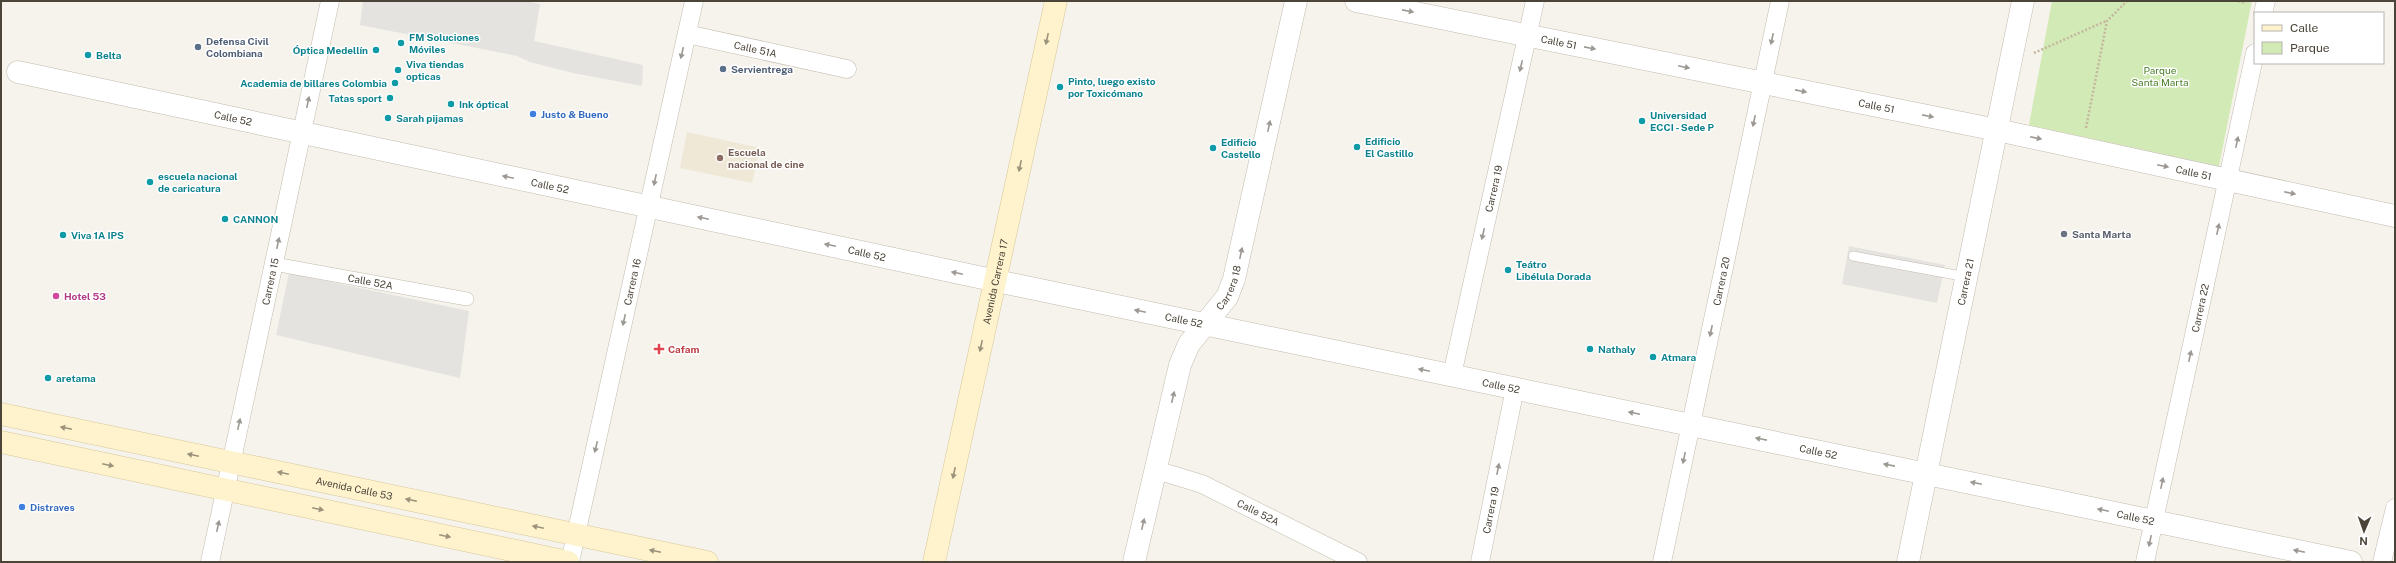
<svg xmlns="http://www.w3.org/2000/svg" width="2396" height="563" font-family="'Public Sans',sans-serif">
	<rect width="100%" height="100%" fill="#f6f3ec"/>
	<path fill="#efe8d6" d="M 687,132 L 760,148 L 752,183 L 680,168 Z"/>
	<path fill="#d2eab5" d="M 2052,1 L 2252,1 L 2219,166 L 2029,125 Z"/>
	<path fill="#e5e3e0" d="M 363,1 L 525,1 L 540,4 L 534,41 L 643,65 L 642,86 L 573,73 L 530,62 L 517,56 L 360,25 Z
		M 1849,246 L 1945,265 L 1937,303 L 1842,284 Z
		M 289,273 L 469,311 L 460,378 L 276,335 Z"/>
	<g fill="none" stroke-linecap="round" stroke-linejoin="round">
		<defs>
			<path id="service" d="M 1853,256 L 1967,277"/>
			<g id="pedestrian">
				<path id="s1" d="M 274,264 L 467,299"/>
			</g>
			<g id="minor">
				<path d="M 2263,13 L 2266,1"/>
				<path id="s2" d="M 687,34 L 847,69"/>
				<path id="s3" d="M 1452,375 L 1535,1"/>
				<path id="s4" d="M 1156,470 L 1202,484 L 1358,562"/>
				<path id="s5" d="M 210,562 L 330,1"/>
				<path id="s6" d="M 570,562 L 694,1"/>
				<path id="s7" d="M 1480,562 L 1515,388"/>
				<path id="s8" d="M 1662,562 L 1780,1"/>
				<path id="s9" d="M 2145,562 L 2255,53"/>
				<path d="M 2382,562 L 2395,508"/>
			</g>
			<g id="tertiary">
				<path id="s10" d="M 1356,1 L 1997,130 L 2395,216"/>
				<path id="s11" d="M 18,72 L 1011,284 L 2351,562"/>
				<path id="s12" d="M 1134,562 L 1180,365 L 1189,344 L 1227,297 L 1234,279 L 1296,1"/>
				<path id="s13" d="M 1908,562 L 2023,1"/>
			</g>
			<g id="secondary">
				<path id="s14" d="M 1,414 L 707,562"/>
				<path d="M 1,442 L 568,562"/>
				<path id="s15" d="M 934,562 L 1056,1"/>
			</g>
		</defs>
		<use href="#service" stroke="#c2bbae" stroke-width="10"/>
		<use href="#pedestrian" stroke="#c2bbae" stroke-width="14"/>
		<use href="#minor" stroke="#c2bbae" stroke-width="19"/>
		<use href="#tertiary" stroke="#c2bbae" stroke-width="23"/>
		<use href="#secondary" stroke="#d6c79b" stroke-width="23"/>
		<path stroke="#c4b79f" stroke-width="2.5" stroke-dasharray="2 2" stroke-linecap="butt" d="M 2238,1 L 2246,3
			M 2034,53 L 2106,21
			M 2086,128 L 2107,21 L 2127,1"/>
		<use href="#service" stroke="#fff" stroke-width="9"/>
		<use href="#pedestrian" stroke="#fff" stroke-width="13"/>
		<use href="#minor" stroke="#fff" stroke-width="18"/>
		<use href="#tertiary" stroke="#fff" stroke-width="22"/>
		<use href="#secondary" stroke="#fff3cd" stroke-width="22"/>
	</g>
	<defs><path id="oneway-solid" d="M-6-.8H1V-3.2L6.5 0L1 3.2V.8H-6Z"/></defs>
	<g fill="#9c9892">
		<use href="#oneway-solid" transform="translate(1408 11) rotate(11)"/>
		<use href="#oneway-solid" transform="translate(1772 39) rotate(102)"/>
		<use href="#oneway-solid" transform="translate(1590 48) rotate(11)"/>
		<use href="#oneway-solid" transform="translate(682 53) rotate(103)"/>
		<use href="#oneway-solid" transform="translate(1521 66) rotate(103)"/>
		<use href="#oneway-solid" transform="translate(1684 67) rotate(12)"/>
		<use href="#oneway-solid" transform="translate(1801 91) rotate(11)"/>
		<use href="#oneway-solid" transform="translate(308 102) rotate(-78)"/>
		<use href="#oneway-solid" transform="translate(1928 116) rotate(11)"/>
		<use href="#oneway-solid" transform="translate(1754 121) rotate(102)"/>
		<use href="#oneway-solid" transform="translate(1269 126) rotate(-78)"/>
		<use href="#oneway-solid" transform="translate(2036 138) rotate(12)"/>
		<use href="#oneway-solid" transform="translate(2237 142) rotate(-78)"/>
		<use href="#oneway-solid" transform="translate(2163 166) rotate(12)"/>
		<use href="#oneway-solid" transform="translate(508 177) rotate(-168)"/>
		<use href="#oneway-solid" transform="translate(655 180) rotate(102)"/>
		<use href="#oneway-solid" transform="translate(2290 193) rotate(12)"/>
		<use href="#oneway-solid" transform="translate(703 218) rotate(-168)"/>
		<use href="#oneway-solid" transform="translate(2218 229) rotate(-78)"/>
		<use href="#oneway-solid" transform="translate(1483 234) rotate(103)"/>
		<use href="#oneway-solid" transform="translate(278 243) rotate(-78)"/>
		<use href="#oneway-solid" transform="translate(830 245) rotate(-168)"/>
		<use href="#oneway-solid" transform="translate(1241 253) rotate(-78)"/>
		<use href="#oneway-solid" transform="translate(957 273) rotate(-168)"/>
		<use href="#oneway-solid" transform="translate(1140 311) rotate(-168)"/>
		<use href="#oneway-solid" transform="translate(624 320) rotate(103)"/>
		<use href="#oneway-solid" transform="translate(1711 331) rotate(102)"/>
		<use href="#oneway-solid" transform="translate(2190 356) rotate(-78)"/>
		<use href="#oneway-solid" transform="translate(1424 370) rotate(-168)"/>
		<use href="#oneway-solid" transform="translate(1173 397) rotate(-77)"/>
		<use href="#oneway-solid" transform="translate(1634 413) rotate(-168)"/>
		<use href="#oneway-solid" transform="translate(239 424) rotate(-78)"/>
		<use href="#oneway-solid" transform="translate(1761 439) rotate(-169)"/>
		<use href="#oneway-solid" transform="translate(596 447) rotate(103)"/>
		<use href="#oneway-solid" transform="translate(1684 458) rotate(102)"/>
		<use href="#oneway-solid" transform="translate(1889 465) rotate(-169)"/>
		<use href="#oneway-solid" transform="translate(1498 469) rotate(-79)"/>
		<use href="#oneway-solid" transform="translate(1976 483) rotate(-168)"/>
		<use href="#oneway-solid" transform="translate(2162 483) rotate(-78)"/>
		<use href="#oneway-solid" transform="translate(2103 510) rotate(-168)"/>
		<use href="#oneway-solid" transform="translate(1143 524) rotate(-77)"/>
		<use href="#oneway-solid" transform="translate(218 526) rotate(-78)"/>
		<use href="#oneway-solid" transform="translate(2150 541) rotate(102)"/>
		<use href="#oneway-solid" transform="translate(2299 551) rotate(-168)"/>
	</g>
	<g fill="#9c937c">
		<use href="#oneway-solid" transform="translate(1047 39) rotate(102)"/>
		<use href="#oneway-solid" transform="translate(1020 166) rotate(102)"/>
		<use href="#oneway-solid" transform="translate(981 346) rotate(102)"/>
		<use href="#oneway-solid" transform="translate(66 428) rotate(-168)"/>
		<use href="#oneway-solid" transform="translate(193 455) rotate(-168)"/>
		<use href="#oneway-solid" transform="translate(108 465) rotate(12)"/>
		<use href="#oneway-solid" transform="translate(283 473) rotate(-168)"/>
		<use href="#oneway-solid" transform="translate(954 473) rotate(102)"/>
		<use href="#oneway-solid" transform="translate(411 500) rotate(-168)"/>
		<use href="#oneway-solid" transform="translate(318 509) rotate(12)"/>
		<use href="#oneway-solid" transform="translate(538 527) rotate(-168)"/>
		<use href="#oneway-solid" transform="translate(445 536) rotate(12)"/>
		<use href="#oneway-solid" transform="translate(655 551) rotate(-168)"/>
	</g>
	<g fill="#0f9aa8" stroke="#fff" stroke-width="1.5">
		<circle cx="401" cy="43" r="4"/>
		<circle cx="376" cy="50" r="4"/>
		<circle cx="88" cy="55" r="4"/>
		<circle cx="398" cy="70" r="4"/>
		<circle cx="395" cy="83" r="4"/>
		<circle cx="1060" cy="87" r="4"/>
		<circle cx="390" cy="98" r="4"/>
		<circle cx="451" cy="104" r="4"/>
		<circle cx="388" cy="118" r="4"/>
		<circle cx="1642" cy="121" r="4"/>
		<circle cx="1357" cy="147" r="4"/>
		<circle cx="1213" cy="148" r="4"/>
		<circle cx="150" cy="182" r="4"/>
		<circle cx="225" cy="219" r="4"/>
		<circle cx="63" cy="235" r="4"/>
		<circle cx="1508" cy="270" r="4"/>
		<circle cx="1590" cy="349" r="4"/>
		<circle cx="1653" cy="357" r="4"/>
		<circle cx="48" cy="378" r="4"/>
	</g>
	<g fill="#5c6f8a" stroke="#fff" stroke-width="1.5">
		<circle cx="198" cy="47" r="4"/>
		<circle cx="723" cy="69" r="4"/>
	</g>
	<g fill="#3f7fe0" stroke="#fff" stroke-width="1.5">
		<circle cx="533" cy="114" r="4"/>
		<circle cx="22" cy="507" r="4"/>
	</g>
	<circle fill="#8d6e63" stroke="#fff" stroke-width="1.5" cx="720" cy="158" r="4"/>
	<circle fill="#6b7280" stroke="#fff" stroke-width="1.5" cx="2064" cy="234" r="4"/>
	<circle fill="#d1479c" stroke="#fff" stroke-width="1.5" cx="56" cy="296" r="4"/>
	<path fill="#e0444e" stroke="#fff" stroke-width="1.5" d="M657 343h4v4h4v4h-4v4h-4v-4h-4v-4h4z"/>
	<g text-anchor="middle" stroke-width="3" stroke-linejoin="round" paint-order="stroke">
		<g font-size="10" font-weight="bold" fill="#0d838f" stroke="#fff" text-anchor="start">
			<text x="409" y="41">FM Soluciones<tspan x="409" dy="12">Móviles</tspan></text>
			<text x="368" y="54" text-anchor="end">Óptica Medellín</text>
			<text x="96" y="59">Belta</text>
			<text x="406" y="68">Viva tiendas<tspan x="406" dy="12">opticas</tspan></text>
			<text x="1068" y="85">Pinto, luego existo<tspan x="1068" dy="12">por Toxicómano</tspan></text>
			<text x="387" y="87" text-anchor="end">Academia de billares Colombia</text>
			<text x="382" y="102" text-anchor="end">Tatas sport</text>
			<text x="459" y="108">Ink óptical</text>
			<text x="1650" y="119">Universidad<tspan x="1650" dy="12">ECCI - Sede P</tspan></text>
			<text x="396" y="122">Sarah pijamas</text>
			<text x="1365" y="145">Edificio<tspan x="1365" dy="12">El Castillo</tspan></text>
			<text x="1221" y="146">Edificio<tspan x="1221" dy="12">Castello</tspan></text>
			<text x="158" y="180">escuela nacional<tspan x="158" dy="12">de caricatura</tspan></text>
			<text x="233" y="223">CANNON</text>
			<text x="71" y="239">Viva 1A IPS</text>
			<text x="1516" y="268">Teátro<tspan x="1516" dy="12">Libélula Dorada</tspan></text>
			<text x="1598" y="353">Nathaly</text>
			<text x="1661" y="361">Atmara</text>
			<text x="56" y="382">aretama</text>
		</g>
		<g font-size="10" font-weight="bold" fill="#4e5e75" stroke="#fff" text-anchor="start">
			<text x="206" y="45">Defensa Civil<tspan x="206" dy="12">Colombiana</tspan></text>
			<text x="731" y="73">Servientrega</text>
		</g>
		<g font-size="10" fill="#4b4439" stroke="#fff">
			<text dy="4" stroke="none"><textPath href="#s10" startOffset="207">Calle 51</textPath></text>
			<text dy="4" stroke="none"><textPath href="#s2" startOffset="70">Calle 51A</textPath></text>
			<text dy="4" stroke="none"><textPath href="#s10" startOffset="531">Calle 51</textPath></text>
			<text dy="4" stroke="none"><textPath href="#s11" startOffset="220">Calle 52</textPath></text>
			<text dy="4" stroke="none"><textPath href="#s10" startOffset="855">Calle 51</textPath></text>
			<text dy="4" stroke="none"><textPath href="#s11" startOffset="544">Calle 52</textPath></text>
			<text dy="4" stroke="none"><textPath href="#s3" startOffset="191">Carrera 19</textPath></text>
			<text dy="4" stroke="none"><textPath href="#s11" startOffset="868">Calle 52</textPath></text>
			<text dy="4" stroke="none"><textPath href="#s5" startOffset="287">Carrera 15</textPath></text>
			<text dy="4" stroke="none"><textPath href="#s1" startOffset="98">Calle 52A</textPath></text>
			<text dy="4" stroke="none"><textPath href="#s6" startOffset="287">Carrera 16</textPath></text>
			<text dy="4" stroke="none"><textPath href="#s15" startOffset="287">Avenida Carrera 17</textPath></text>
			<text dy="4" stroke="none"><textPath href="#s8" startOffset="287">Carrera 20</textPath></text>
			<text dy="4" stroke="none"><textPath href="#s13" startOffset="286">Carrera 21</textPath></text>
			<text dy="4" stroke="none"><textPath href="#s12" startOffset="295">Carrera 18</textPath></text>
			<text dy="4" stroke="none"><textPath href="#s9" startOffset="260">Carrera 22</textPath></text>
			<text dy="4" stroke="none"><textPath href="#s11" startOffset="1192">Calle 52</textPath></text>
			<text dy="4" stroke="none"><textPath href="#s11" startOffset="1516">Calle 52</textPath></text>
			<text dy="4" stroke="none"><textPath href="#s11" startOffset="1840">Calle 52</textPath></text>
			<text dy="4" stroke="none"><textPath href="#s14" startOffset="361">Avenida Calle 53</textPath></text>
			<text dy="4" stroke="none"><textPath href="#s7" startOffset="53">Carrera 19</textPath></text>
			<text dy="4" stroke="none"><textPath href="#s4" startOffset="111">Calle 52A</textPath></text>
			<text dy="4" stroke="none"><textPath href="#s11" startOffset="2164">Calle 52</textPath></text>
		</g>
		<g font-size="10" fill="#4a7f2a" stroke="#fff">
			<text x="2160" y="74">Parque<tspan x="2160" dy="12">Santa Marta</tspan></text>
		</g>
		<g font-size="10" font-weight="bold" fill="#366cbe" stroke="#fff" text-anchor="start">
			<text x="541" y="118">Justo &amp; Bueno</text>
			<text x="30" y="511">Distraves</text>
		</g>
		<g font-size="10" font-weight="bold" fill="#785e54" stroke="#fff" text-anchor="start">
			<text x="728" y="156">Escuela<tspan x="728" dy="12">nacional de cine</tspan></text>
		</g>
		<g font-size="10" font-weight="bold" fill="#5b616d" stroke="#fff" text-anchor="start">
			<text x="2072" y="238">Santa Marta</text>
		</g>
		<g font-size="10" font-weight="bold" fill="#b23c85" stroke="#fff" text-anchor="start">
			<text x="64" y="300">Hotel 53</text>
		</g>
		<g font-size="10" font-weight="bold" fill="#be3a42" stroke="#fff" text-anchor="start">
			<text x="668" y="353">Cafam</text>
		</g>
	</g>
	<rect width="2396" height="563" fill="none" stroke="#4b4439" stroke-width="4"/>
	<rect x="2254" y="12" width="130" height="52" fill="#ffffff" stroke="#b7b4b0"/>
	<rect x="2262" y="25" width="20" height="6" fill="#fff3cd" stroke="#b7b4b0"/>
	<text x="2290" y="32" font-size="12" fill="#4b4439">Calle</text>
	<rect x="2262" y="42" width="20" height="12" fill="#d2eab5" stroke="#b7b4b0"/>
	<text x="2290" y="52" font-size="12" fill="#4b4439">Parque</text>
	<g transform="translate(2364 531) rotate(182)" stroke="#ffffff" stroke-width="3" paint-order="stroke">
	<path d="M0-3L7 15L0 10L-7 15Z" fill="#4b4439"/>
	<text y="-6" font-size="11" font-weight="bold" text-anchor="middle" fill="#4b4439">N</text>
	</g>
</svg>
